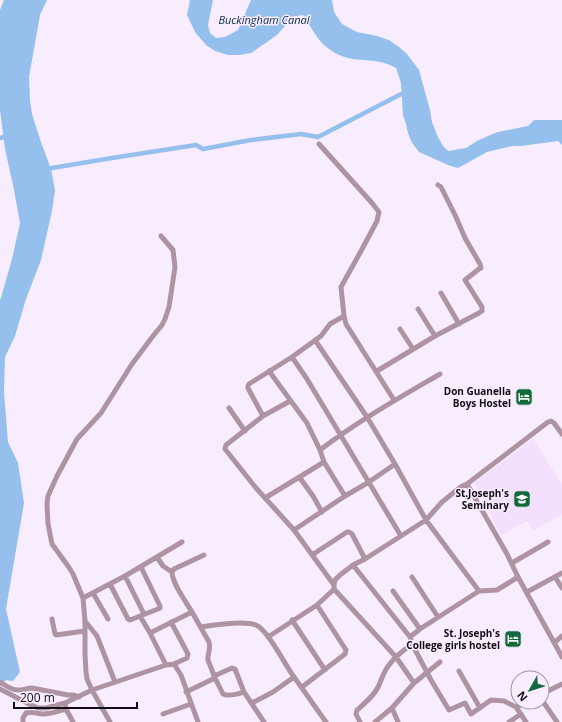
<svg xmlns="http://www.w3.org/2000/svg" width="562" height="722" font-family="'Open Sans',sans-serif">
	<rect width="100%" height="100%" fill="#f8ecff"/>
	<path fill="#f3dffe" d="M 533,439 L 562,484 L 562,514 L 533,531 L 527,521 L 501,535 L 474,483 Z"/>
	<path fill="#95c0ed" d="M 4,0 L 47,0 L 40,15 L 29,77 L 30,100 L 32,114 L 41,142 L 51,169 L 55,190 L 52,211 L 41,260 L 26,299 L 15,336 L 5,357 L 4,392 L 8,442 L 18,463 L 24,503 L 6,609 L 20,672 L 13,681 L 6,680 L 0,687 L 0,301 L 12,259 L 20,223 L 13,185 L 5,149 L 0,110 L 0,10 Z
		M 190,0 L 213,0 L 208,25 L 210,33 L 216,38 L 225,37 L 238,30 L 251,0 L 332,0 L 334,12 L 342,24 L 357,32 L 377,36 L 389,40 L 399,47 L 407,54 L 419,70 L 430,110 L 432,122 L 437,135 L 443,146 L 448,151 L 466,148 L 477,141 L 488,136 L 498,132 L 528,126 L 534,120 L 562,120 L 562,145 L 558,141 L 521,146 L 512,146 L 487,152 L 458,168 L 448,165 L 419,152 L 412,143 L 408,133 L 406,124 L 403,115 L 401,83 L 396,68 C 378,58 366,62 348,58 C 339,56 331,51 324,45 C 316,38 309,23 303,15 L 291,17 L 285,26 L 277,35 L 251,53 L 239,55 L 228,55 L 215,51 L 206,45 L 195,32 L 187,15 Z"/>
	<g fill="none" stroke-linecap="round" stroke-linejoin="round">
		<path stroke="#95c0ed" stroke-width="4.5" d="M 0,138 L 9,135
			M 46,169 L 112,158 L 196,145 L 203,149 L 251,140 L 301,134 L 318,137 L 407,91"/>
		<path stroke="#ae94a2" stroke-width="5" d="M 319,144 L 372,203 L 379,212 L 377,221 L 361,251 L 341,287 L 344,316 L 346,324 L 394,400
			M 441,293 L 459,324
			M 418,309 L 435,336
			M 400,329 L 413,349
			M 315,340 L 367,417 L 395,464 L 426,520 L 479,591
			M 292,357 L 321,336 L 330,324 L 344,316
			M 269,371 L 307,423 L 320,450 L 324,462
			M 377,371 L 435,336 L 479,313 L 482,311 L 482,307 L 465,280 L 479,269 L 481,268 L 480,264 L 465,238 L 456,217 L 441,187 L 438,185
			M 229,408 L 245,431
			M 263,416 L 290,401
			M 562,434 L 554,423 L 551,421 L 548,422 L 467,484 L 507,554 L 518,577 L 562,657
			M 320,450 C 358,421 399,398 440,374
			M 300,478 L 313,496 L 322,512
			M 265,498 L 324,462 L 345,496
			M 294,530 L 345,496 L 369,482 L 395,464
			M 312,555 L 347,532 L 349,532 L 352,534 L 365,559
			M 157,557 L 163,566 L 172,572
			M 512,563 L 548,542
			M 353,565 L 410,637 L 411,639
			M 125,576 L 144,614
			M 412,577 L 438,617
			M 555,577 L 562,588
			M 110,584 L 128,619 L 130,620 L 158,609 L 160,608 L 160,606 L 141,567
			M 334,585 L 294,530 L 256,488 L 225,449 L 226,445 L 263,416 L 248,388 L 248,386 L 249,384 L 292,357 L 307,379 L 401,536
			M 334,589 L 396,657 L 414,683
			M 393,591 L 420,629
			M 527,592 L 562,573
			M 93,593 L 108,619
			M 83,598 L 125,576 L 182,542
			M 192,612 L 209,642 C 211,651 207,653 208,660 L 215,678
			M 140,616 L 150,633 L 192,612 C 186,602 172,583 172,572 L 174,569 L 204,555
			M 52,619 L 55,634 L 56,635 L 85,631
			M 292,620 L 325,670
			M 85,621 L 97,636 L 115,682
			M 171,622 L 188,654 L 187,658 L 174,664
			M 201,627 C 214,625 243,620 256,625 C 268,630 285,665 294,677 C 305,692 315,707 326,722
			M 150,633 L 166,665
			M 268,637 L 317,605
			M 410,637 L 420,629 L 479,591 L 497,590 L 518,577
			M 554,643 L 562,636
			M 459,671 L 480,708
			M 214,676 L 232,668 L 235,669 L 244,692 L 264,722
			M 0,682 C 5,685 12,691 19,690 C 23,690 27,688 32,688 L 68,695 L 74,695 L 79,697
			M 302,687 L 345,654 L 346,650 L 317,605 L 331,592 L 334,589 L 334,585 L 335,580 L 340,575 L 353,565 L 365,559 L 426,520 L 442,502 L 462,486 L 467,484
			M 0,689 L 29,704 L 38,708 L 46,708 L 65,703 L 92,690 L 166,665 L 174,664 L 181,675 L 198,722
			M 186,692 L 215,678 L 223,694 C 229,697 238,694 244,692
			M 542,694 L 562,684
			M 542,700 L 557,722
			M 252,703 L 273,692 L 294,677
			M 516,707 L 527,702
			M 392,708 L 398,722
			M 66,709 L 73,722
			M 163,714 L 191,704
			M 23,722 L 23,718 L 26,713 C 33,711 37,714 43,714 C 51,714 59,711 66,709 L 65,703
			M 110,722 L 92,690 L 87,679 L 86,672 L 85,654 L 85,621 L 83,598 L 73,574 L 68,566 L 52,544 L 48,524 L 47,503 L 48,496 L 57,476 L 77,439 L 101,413 L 132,364 L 153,336 L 162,325 L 165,319 L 169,307 L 175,267 L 173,250 L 161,236
			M 360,722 L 356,714 L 357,710 C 365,703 375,695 379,685 C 382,678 384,671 389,665 C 395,656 404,650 412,644 L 431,680 L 449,710 L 465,703 L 471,714 L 491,700 L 504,701 L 516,707 L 526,722
			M 375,722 L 392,708 L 414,683 L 440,662
			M 509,722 L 521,714"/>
	</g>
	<defs>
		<symbol id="hotel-square" viewBox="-11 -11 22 22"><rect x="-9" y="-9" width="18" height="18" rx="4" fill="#12693b" stroke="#f8ecff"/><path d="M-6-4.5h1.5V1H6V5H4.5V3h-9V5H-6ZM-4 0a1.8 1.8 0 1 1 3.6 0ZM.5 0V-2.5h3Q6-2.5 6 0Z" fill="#fff"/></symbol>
		<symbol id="school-square" viewBox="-11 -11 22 22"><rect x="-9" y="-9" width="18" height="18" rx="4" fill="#12693b" stroke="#f8ecff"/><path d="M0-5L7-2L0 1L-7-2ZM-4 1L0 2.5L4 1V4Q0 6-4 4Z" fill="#fff"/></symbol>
	</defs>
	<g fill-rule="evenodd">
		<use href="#hotel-square" x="514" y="387" width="20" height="20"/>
		<use href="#school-square" x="512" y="489" width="20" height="20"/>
		<use href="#hotel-square" x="503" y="629" width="20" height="20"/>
	</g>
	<g text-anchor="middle" stroke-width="3" stroke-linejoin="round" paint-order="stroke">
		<g font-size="10" font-weight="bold" fill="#130e16" stroke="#f8ecff" text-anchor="end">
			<text x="511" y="395">Don Guanella<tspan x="511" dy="12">Boys Hostel</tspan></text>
			<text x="509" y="497">St.Joseph's<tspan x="509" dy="12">Seminary</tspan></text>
			<text x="500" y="637">St. Joseph's<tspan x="500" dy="12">College girls hostel</tspan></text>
		</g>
		<g font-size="11" font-style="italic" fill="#0a2a48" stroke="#f8ecff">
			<text x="264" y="24">Buckingham Canal</text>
		</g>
	</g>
	<g transform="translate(530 690) rotate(231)"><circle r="19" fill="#f8ecff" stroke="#9c93a2"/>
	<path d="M0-3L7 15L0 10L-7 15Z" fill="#12693b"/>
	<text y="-6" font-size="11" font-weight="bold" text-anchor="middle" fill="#130e16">N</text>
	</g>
	<path d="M14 702v6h123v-6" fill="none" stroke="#130e16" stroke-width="2"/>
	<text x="20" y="702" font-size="12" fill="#130e16" stroke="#f8ecff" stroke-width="3" paint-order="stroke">200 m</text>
</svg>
